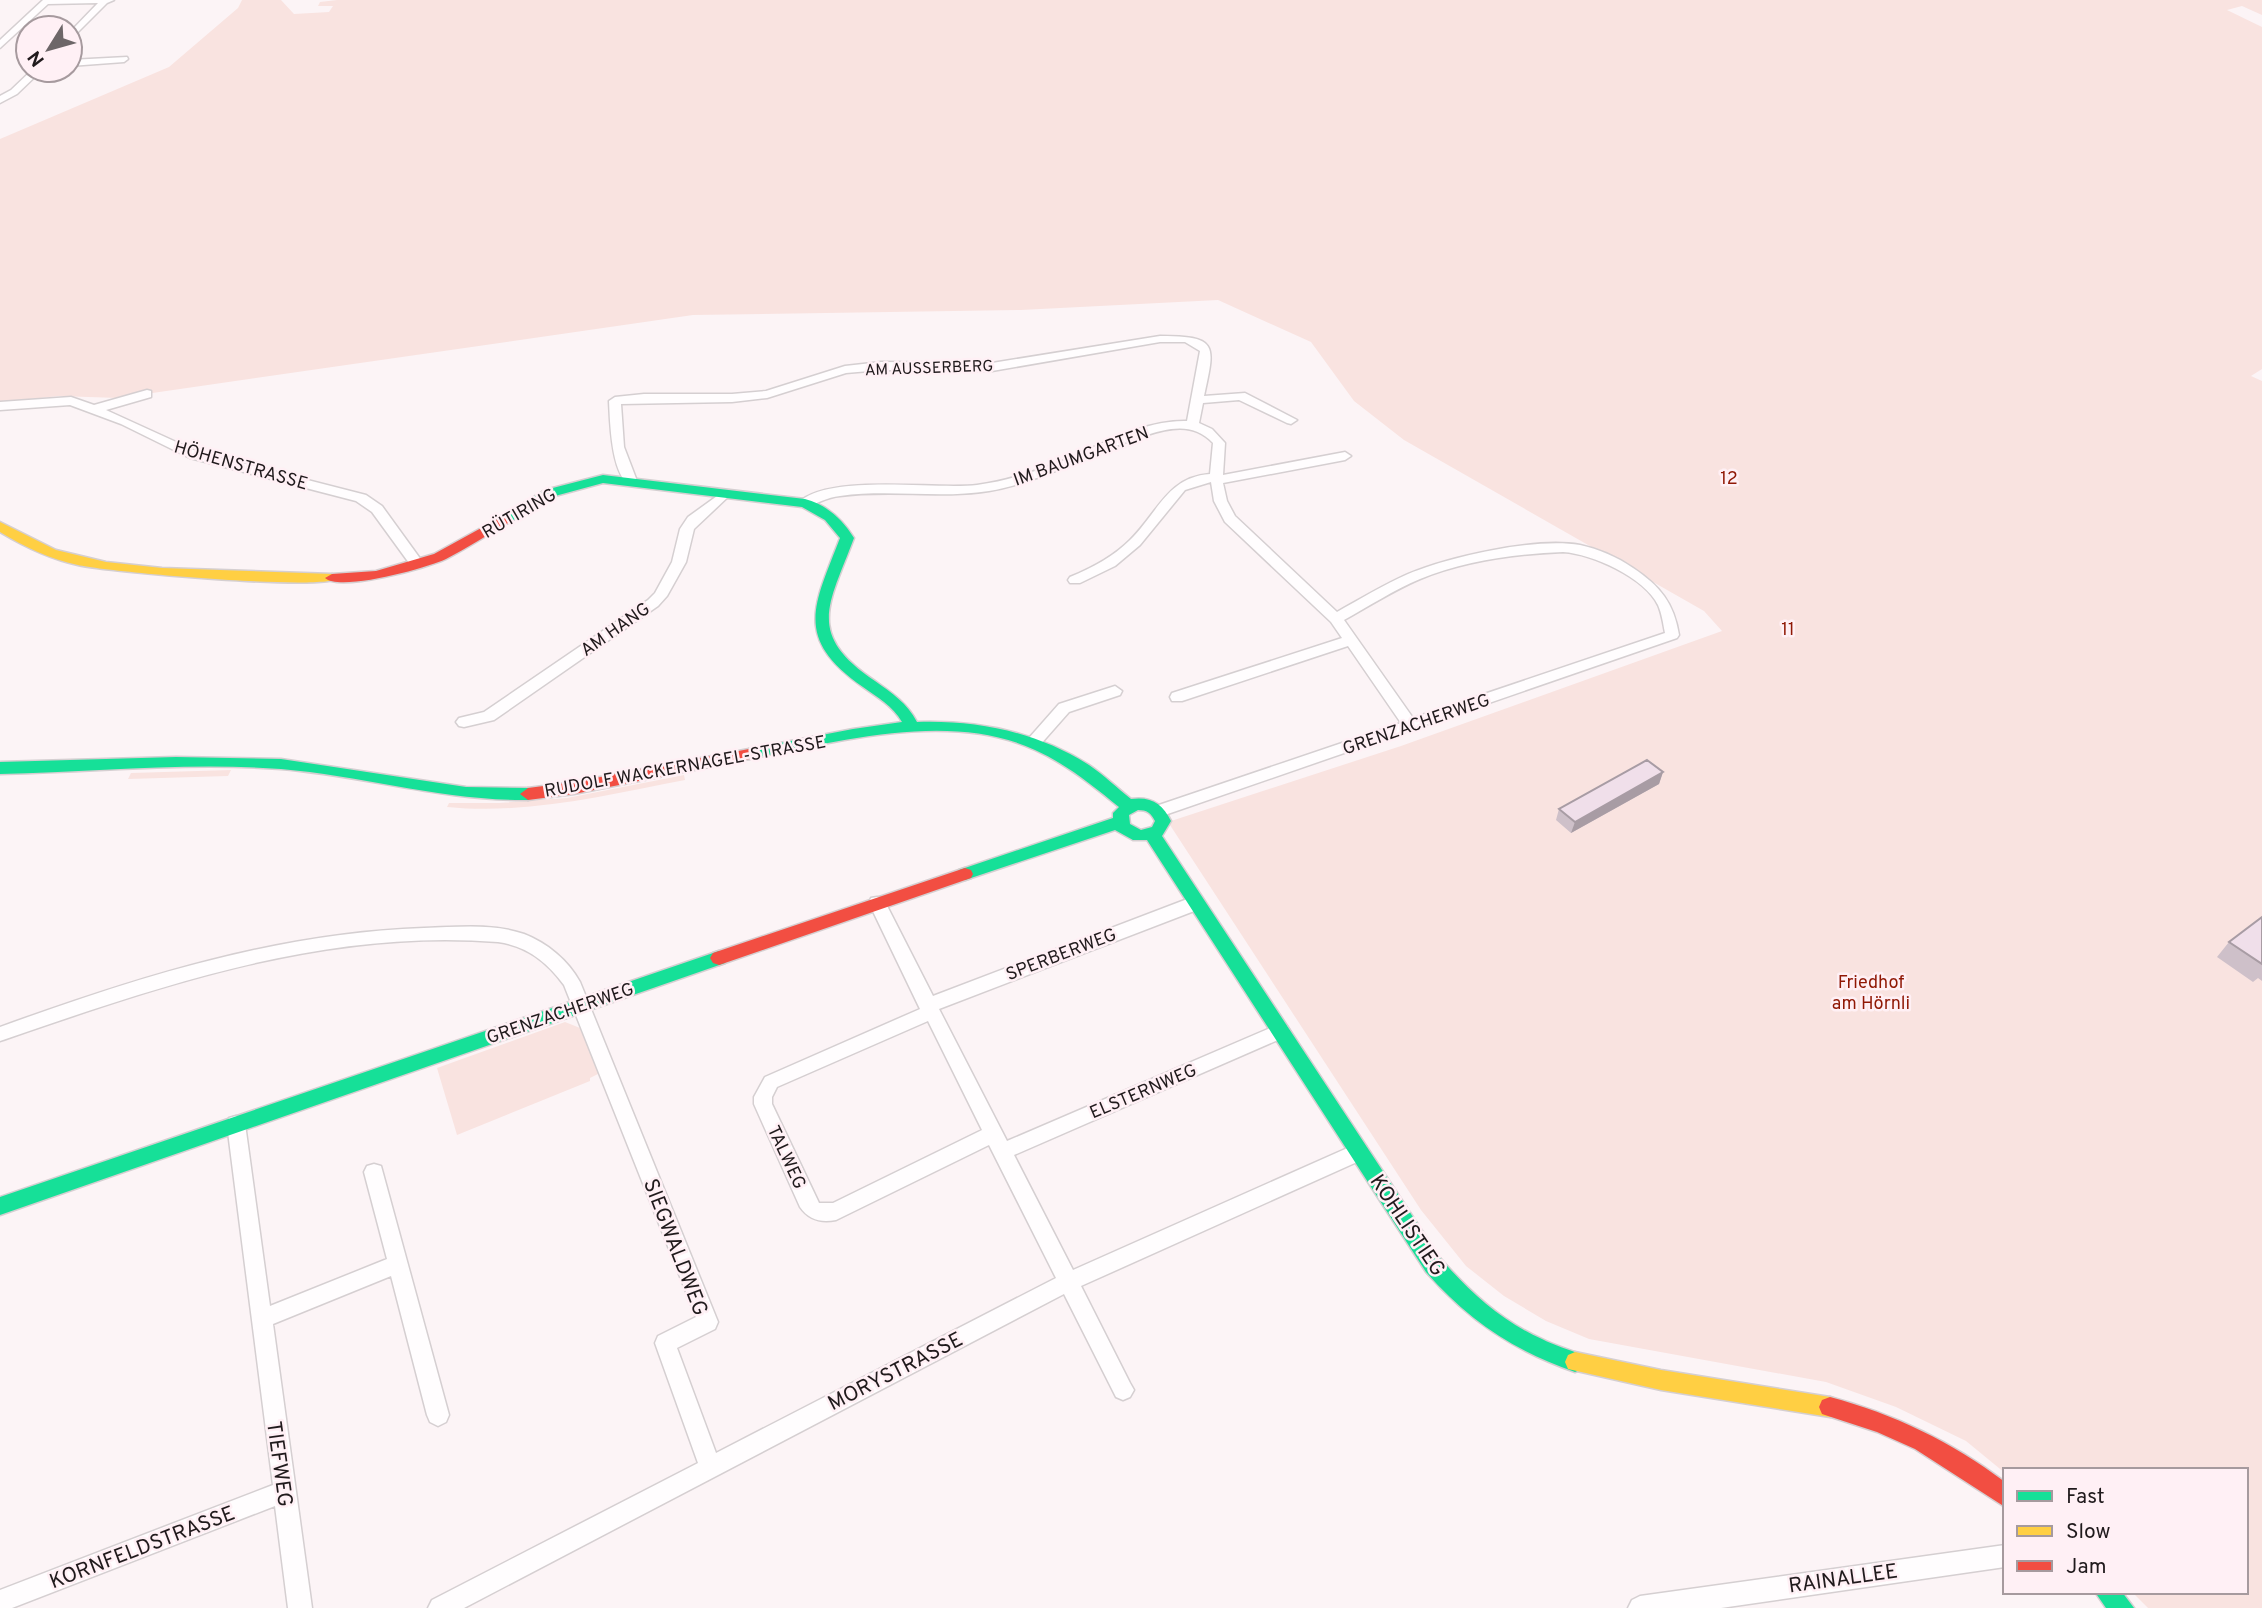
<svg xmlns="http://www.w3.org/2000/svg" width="2262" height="1608" font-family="Overpass,sans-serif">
	<rect width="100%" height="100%" fill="#fcf4f6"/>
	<path fill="#f9e3e0" d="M 242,0 L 281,0 L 294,14 L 329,12 L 333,6 L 318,6 L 320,2 L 337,0 L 2262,0 L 2262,15 L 2242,6 L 2227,10 L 2262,27 L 2262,369 L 2251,376 L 2262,381 L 2262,1608 L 2148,1608 L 2132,1592 L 2246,1592 L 2246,1470 L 2005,1470 L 2005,1473 L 1966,1441 L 1896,1407 L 1826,1382 L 1589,1339 L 1546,1321 L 1504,1296 L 1466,1266 L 1421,1210 L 1168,822 L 1401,746 L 1722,631 L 1704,611 L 1404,440 L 1354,401 L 1311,342 L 1218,300 L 1021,310 L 693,315 L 118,398 L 59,396 L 0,402 L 0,139 L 169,67 L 238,8 Z
		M 231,770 L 228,776 L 128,779 L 131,773 Z
		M 684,775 L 685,780 C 606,795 528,815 447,807 L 449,803 L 499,803 L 567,798 Z
		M 565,1022 L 585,1030 L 602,1072 L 590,1078 L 590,1081 L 457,1135 L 437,1068 Z"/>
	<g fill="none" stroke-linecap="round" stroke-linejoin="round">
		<defs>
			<path id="street" d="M 43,0 L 114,0 L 107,3 L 70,40 L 70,32 L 98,3 L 48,4 L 0,48 L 0,40 Z
				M 127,57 L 128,59 L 124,62 L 70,66 L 70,60 Z
				M 32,70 L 42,70 L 17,94 L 0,103 L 0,96 L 11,90 Z
				M 1160,336 C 1219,336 1215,345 1204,396 L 1245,393 L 1297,420 L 1291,424 L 1287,423 L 1239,400 L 1203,403 L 1199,423 L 1212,429 L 1225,443 L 1223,475 L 1345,452 L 1351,456 L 1345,460 L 1223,483 L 1227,501 L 1235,516 L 1337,612 C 1360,599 1383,585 1408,574 C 1449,557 1535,537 1580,545 C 1599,549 1617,557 1633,568 C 1660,586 1674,603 1679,635 L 1677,638 L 1159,817 L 1151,811 L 1153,807 L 1401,723 L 1348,646 L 1182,701 L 1172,701 L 1170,697 L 1172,693 L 1342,638 L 1331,622 L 1225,522 L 1214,501 L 1211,482 L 1185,490 L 1140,545 L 1115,566 L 1080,583 L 1070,583 L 1068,580 L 1070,577 C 1092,568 1113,557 1130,540 C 1158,513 1167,477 1210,474 L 1213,443 C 1193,422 1169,428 1144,436 C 1091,453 1045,481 989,491 C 940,499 890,489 840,496 C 827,497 817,504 805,507 L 798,503 C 829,473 934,490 977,485 C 1009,481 1040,470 1070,458 C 1106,442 1146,420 1187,421 L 1200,351 L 1185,342 L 1160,342 L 992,371 L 881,370 L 846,373 L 767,398 L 732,402 L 621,404 L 624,447 L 637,481 L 636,484 L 631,485 C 611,477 610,420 609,401 L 615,397 L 644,394 L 732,394 L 766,391 L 845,366 L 881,362 L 992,363 ZM 1563,552 C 1592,554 1644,577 1658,605 C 1662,614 1663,623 1665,633 L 1413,718 L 1344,620 C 1369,606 1394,590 1420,579 C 1464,561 1515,554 1563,552 Z
				M 147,390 L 151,391 L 151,397 L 106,410 L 198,452 L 366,495 L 382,506 L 424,564 L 422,567 L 412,567 L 372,512 L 356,501 L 190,458 L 121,424 L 70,405 L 0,410 L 0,402 L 71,397 L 94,405 Z
				M 724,491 L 730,495 L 694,529 L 686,562 L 667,596 L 658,606 L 494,720 L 464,727 L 459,726 L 456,722 L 459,718 L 484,712 L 648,600 L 655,593 L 672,562 L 680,529 L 688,517 Z
				M 1115,686 L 1122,691 L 1120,695 L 1069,712 L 1039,746 L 1029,746 L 1026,742 L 1029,738 L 1059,704 Z
				M 877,897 L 883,898 L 933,996 L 1190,898 L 1202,898 L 1204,903 L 1202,908 L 939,1009 L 1007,1141 L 1275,1026 L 1281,1024 L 1287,1026 L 1290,1031 L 1287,1036 L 1014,1155 L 1073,1270 L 1352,1146 L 1359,1144 L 1366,1146 L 1368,1152 L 1366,1158 L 1081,1286 L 1130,1383 L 1134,1390 L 1130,1397 L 1123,1400 L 1116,1397 L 1064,1294 L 464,1608 L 428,1608 L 432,1600 L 698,1463 L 655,1343 L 658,1336 L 696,1317 L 564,985 C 547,962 527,946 498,942 C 325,928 160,986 0,1041 L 0,1027 C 138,977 277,933 424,928 C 457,927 493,923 524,934 C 547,943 568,960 580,982 L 718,1322 L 715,1329 L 677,1348 L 716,1453 L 1056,1278 L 989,1145 L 836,1220 C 821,1223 809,1220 800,1207 L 754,1104 L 754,1097 L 765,1077 L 920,1009 L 869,903 L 871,898 ZM 928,1021 L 982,1130 L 833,1203 L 819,1203 L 772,1104 L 772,1097 L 777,1087 Z
				M 236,1116 L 243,1118 L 245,1124 L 270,1306 L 387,1259 L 364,1172 L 367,1166 L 374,1164 L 381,1166 L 449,1415 L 446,1422 L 438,1426 L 430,1422 L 427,1415 L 391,1276 L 273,1324 L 312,1608 L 288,1608 L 275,1506 L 12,1608 L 0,1608 L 0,1590 L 273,1485 L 227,1124 L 229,1118 Z
				M 2005,1545 L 2005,1567 L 1721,1608 L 1628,1608 L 1632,1600 L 1640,1596 Z"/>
			<path id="fast" d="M 603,475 L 805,499 C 827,505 842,519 854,538 C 829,605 805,634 875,681 C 892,693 907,703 917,722 C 978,720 1037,732 1089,765 C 1104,775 1117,788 1131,799 C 1151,796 1163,804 1171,821 L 1162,836 L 1440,1258 C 1469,1291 1501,1321 1542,1339 C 1555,1346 1569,1349 1582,1355 L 1585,1362 L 1582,1369 L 1575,1372 C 1514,1351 1468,1320 1426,1272 L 1147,840 L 1133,840 L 1115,830 L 965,880 L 959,878 L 957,874 L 959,870 L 1113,818 L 1113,813 L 1119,807 C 1092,785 1066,764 1035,750 C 950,710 836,742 749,759 L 744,758 L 741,754 L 749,749 L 853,729 L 902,722 C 893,706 877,697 863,687 C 793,638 814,606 840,538 L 825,520 L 802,507 L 603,483 L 555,496 L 508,523 L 498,523 L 496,520 L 545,490 ZM 1138,810 C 1147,810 1151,813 1155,821 L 1152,827 L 1141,830 L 1130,824 L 1129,815 Z
				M 176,757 L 281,759 L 466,787 L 528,788 L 536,794 L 528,800 C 444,801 364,776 281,769 C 188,762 93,772 0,774 L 0,762 Z
				M 719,951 L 725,953 L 728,958 L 725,963 L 0,1215 L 0,1197 Z
				M 2095,1592 L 2122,1592 L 2134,1608 L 2106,1608 Z"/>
			<path id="slow" d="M 0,522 L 56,550 L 106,562 L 162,568 L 332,574 L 339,578 C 325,591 108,572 78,565 C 50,559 25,547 0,532 Z
				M 1575,1352 L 1661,1370 L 1830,1397 L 1838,1400 L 1841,1407 L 1838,1414 L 1830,1417 L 1661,1390 L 1568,1369 L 1565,1362 L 1568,1355 Z"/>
			<path id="jam" d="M 503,516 L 510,520 L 508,523 C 487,535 467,548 446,559 C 427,568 340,592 325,578 L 332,574 L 376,571 L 434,554 Z
				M 749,749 L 757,754 L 754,758 L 574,794 L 528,800 L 520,794 L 528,788 L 574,782 Z
				M 965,868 L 971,870 L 973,874 L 971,878 L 719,965 L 713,963 L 710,958 L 713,953 Z
				M 1830,1397 C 1894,1414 1952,1442 2005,1482 L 2005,1507 L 1915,1449 L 1877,1432 L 1822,1414 L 1819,1407 L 1822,1400 Z"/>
		</defs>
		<use href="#street" stroke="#d5cfd1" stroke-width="3"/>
		<use href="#fast" stroke="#d5cfd1" stroke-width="3"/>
		<use href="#slow" stroke="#d5cfd1" stroke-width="3"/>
		<use href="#jam" stroke="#d5cfd1" stroke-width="3"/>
		<use href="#street" fill="#fffdfe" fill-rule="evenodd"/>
		<use href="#fast" fill="#16e098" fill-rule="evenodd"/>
		<use href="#slow" fill="#ffcf43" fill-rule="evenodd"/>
		<use href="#jam" fill="#f24e42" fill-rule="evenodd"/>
	</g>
	<path fill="#cec0c9" d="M 1663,772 L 1659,784 L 1571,833 L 1556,820 L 1559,809 Z
		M 2262,917 L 2262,981 L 2258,978 L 2253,982 L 2217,957 L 2229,942 Z"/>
	<path fill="#a89ca4" d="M 1663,772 L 1659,784 L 1571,833 L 1575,822 Z"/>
	<path fill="#f0dfea" stroke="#a89ca4" stroke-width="2" d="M 1647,760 L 1663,772 L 1575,822 L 1559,809 Z
		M 2262,917 L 2262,964 L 2229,942 Z"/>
	<g text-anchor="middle" stroke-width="5" stroke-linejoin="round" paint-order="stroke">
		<g font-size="16" fill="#201a1c" stroke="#fff0f5">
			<text transform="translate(929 367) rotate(-2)" y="6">AM AUSSERBERG</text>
		</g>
		<g font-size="18" fill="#201a1c" stroke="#fff0f5">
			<text transform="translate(1081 456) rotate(-20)" y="6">IM BAUMGARTEN</text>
			<text transform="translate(241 465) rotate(16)" y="6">HÖHENSTRASSE</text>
			<text transform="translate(519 513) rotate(-30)" y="6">RÜTIRING</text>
			<text transform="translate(615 629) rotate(-35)" y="6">AM HANG</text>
			<text transform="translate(1416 724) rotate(-19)" y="6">GRENZACHERWEG</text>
			<text transform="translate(685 766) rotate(-10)" y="6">RUDOLF WACKERNAGEL-STRASSE</text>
			<text transform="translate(1061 954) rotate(-21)" y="6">SPERBERWEG</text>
			<text transform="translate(560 1013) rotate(-19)" y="6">GRENZACHERWEG</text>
			<text transform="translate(1143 1091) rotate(-23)" y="6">ELSTERNWEG</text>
			<text transform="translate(787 1157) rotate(65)" y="6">TALWEG</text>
		</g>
		<g font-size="18" fill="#901805" stroke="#fff0f5">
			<text x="1729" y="484">12</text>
			<text x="1788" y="635">11</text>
			<text x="1871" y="988">Friedhof<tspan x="1871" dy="21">am Hörnli</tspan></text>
		</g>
		<g font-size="21" fill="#201a1c" stroke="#fff0f5">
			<text transform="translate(1408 1225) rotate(56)" y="7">KOHLISTIEG</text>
			<text transform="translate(676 1247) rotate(69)" y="7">SIEGWALDWEG</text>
			<text transform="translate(895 1371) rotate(-27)" y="7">MORYSTRASSE</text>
			<text transform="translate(280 1464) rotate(82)" y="7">TIEFWEG</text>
			<text transform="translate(142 1547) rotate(-21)" y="7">KORNFELDSTRASSE</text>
			<text transform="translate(1843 1578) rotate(-8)" y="7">RAINALLEE</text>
		</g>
	</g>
	<rect x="2003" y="1468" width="245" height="126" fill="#fff0f5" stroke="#a69a9e" stroke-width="2"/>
	<rect x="2017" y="1491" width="35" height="10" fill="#16e098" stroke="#a69a9e" stroke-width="2"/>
	<text x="2066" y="1503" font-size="21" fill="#201a1c">Fast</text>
	<rect x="2017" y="1526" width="35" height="10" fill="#ffcf43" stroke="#a69a9e" stroke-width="2"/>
	<text x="2066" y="1538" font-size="21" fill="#201a1c">Slow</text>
	<rect x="2017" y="1561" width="35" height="10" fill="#f24e42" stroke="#a69a9e" stroke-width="2"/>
	<text x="2066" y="1573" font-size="21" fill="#201a1c">Jam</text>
	<g transform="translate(49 49) rotate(233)"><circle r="33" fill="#fff0f5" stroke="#a69a9e" stroke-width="2"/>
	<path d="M0-5L12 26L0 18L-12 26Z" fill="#6d6668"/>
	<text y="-10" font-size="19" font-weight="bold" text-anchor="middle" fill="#201a1c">N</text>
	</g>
</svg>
